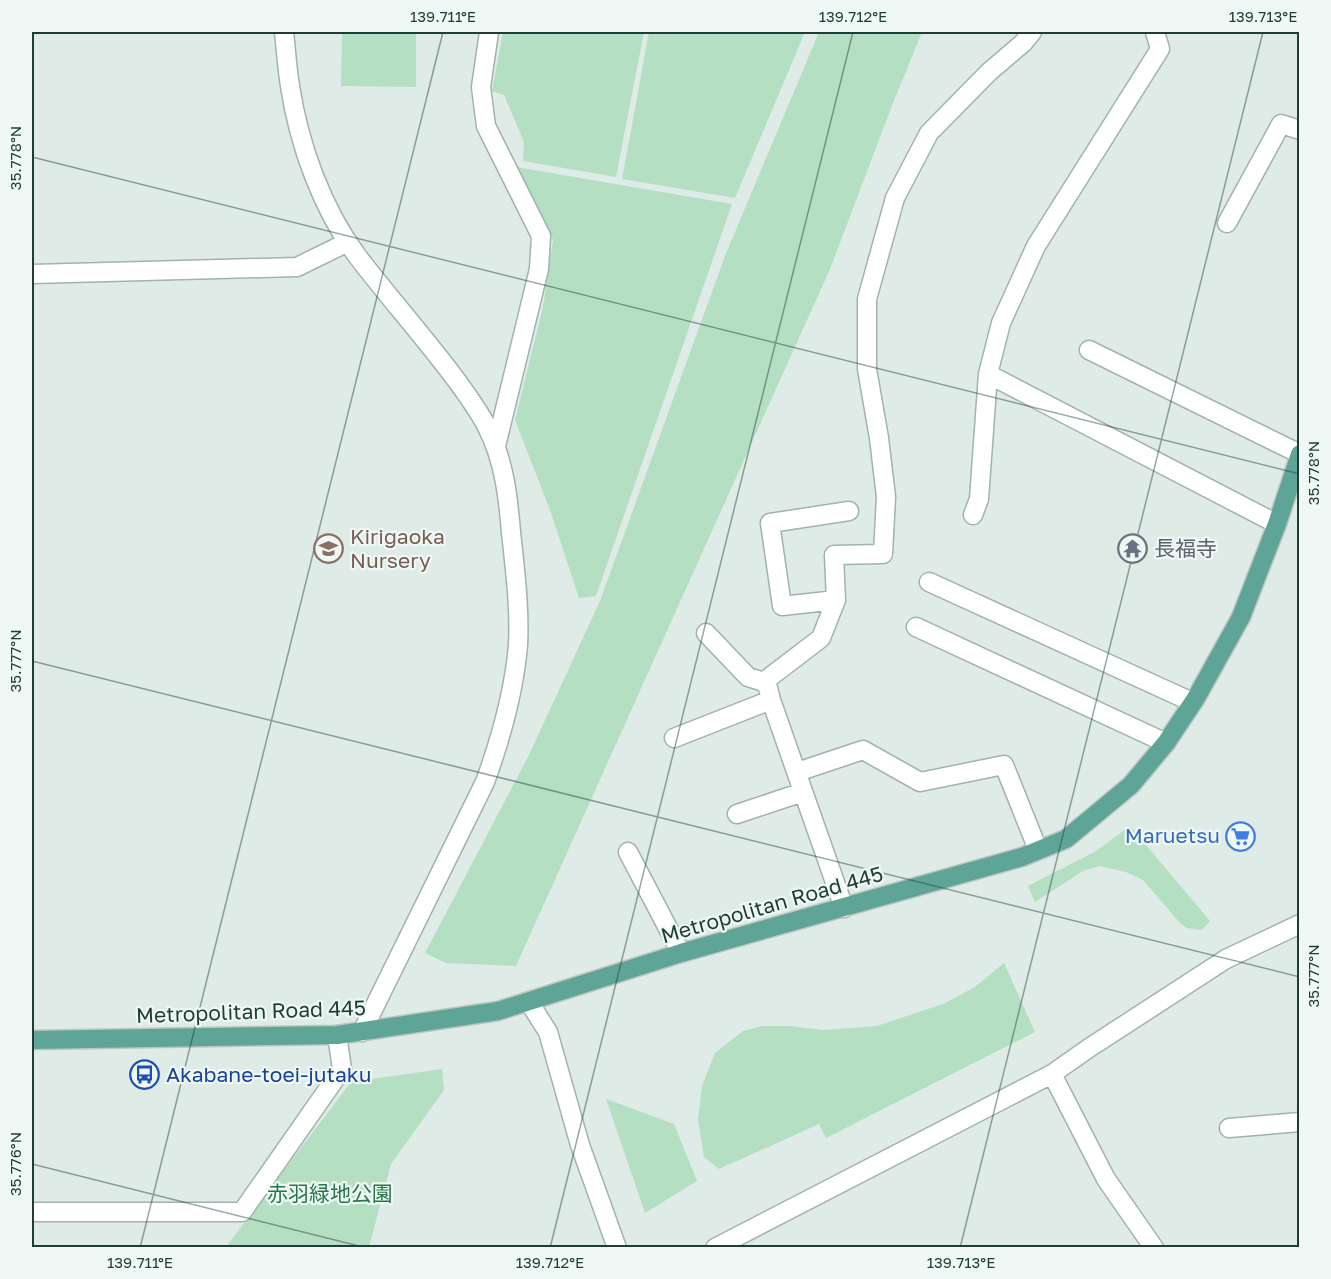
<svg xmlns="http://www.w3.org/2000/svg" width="1331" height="1279" font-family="'Golos Text','Noto Sans JP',sans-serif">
	<rect width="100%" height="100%" fill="#deebe6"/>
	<path fill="#b5dfc3" d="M 342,32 L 416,32 L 416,87 L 341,86 Z
		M 503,32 L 644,32 L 616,177 L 523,161 L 524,142 L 504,95 L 492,91 Z
		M 649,32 L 805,32 L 735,198 L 622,179 Z
		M 819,32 L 922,32 L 893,103 L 830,269 L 516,966 L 446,963 L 425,953 L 529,755 L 600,601 L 725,256 Z
		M 516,167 L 732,204 L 596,596 L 579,598 L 550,510 L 515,420 L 543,307 L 553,240 Z
		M 1130,826 L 1210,921 L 1202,930 L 1187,928 L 1180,923 L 1143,880 L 1126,872 L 1100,866 L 1083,871 L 1035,902 L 1028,886 L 1096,851 Z
		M 1004,963 L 1035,1032 L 826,1138 L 819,1124 L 719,1169 L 704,1157 L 698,1120 L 702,1086 L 715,1053 L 743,1031 L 762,1026 L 789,1026 L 823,1030 L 877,1026 L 943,1004 L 975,987 Z
		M 442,1069 L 444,1090 L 391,1164 L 369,1247 L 225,1248 L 351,1082 Z
		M 606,1099 L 674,1124 L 697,1181 L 645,1213 Z"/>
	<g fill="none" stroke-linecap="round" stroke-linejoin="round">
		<defs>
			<path id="minor" d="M 284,32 C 286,49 287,68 290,86 C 299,145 322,209 358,257 C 390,299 426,339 457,381 C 468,396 479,411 487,427 C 504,460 508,496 511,532 C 515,570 520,608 518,645 C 514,693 501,738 485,782 L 362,1032
				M 489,32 L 481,87 L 486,126 L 541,236 L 539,269 L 496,446
				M 1155,32 L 1160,49 L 1036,246 L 1001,323 L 988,374 L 1277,524
				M 1227,223 L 1281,124 L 1300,130
				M 32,274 L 297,267 L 348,242
				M 1089,350 L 1300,454
				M 973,515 L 979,499 L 988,374
				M 929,582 L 1192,702
				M 836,600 L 782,606 L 770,523 L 849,511
				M 916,627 L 1166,743
				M 706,633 L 748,677 L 767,683
				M 674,738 L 771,700
				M 797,772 L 863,750 L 920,782 L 1004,765 L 1038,850
				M 737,814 L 803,792
				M 628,852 L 681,953
				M 844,908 L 771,700 L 766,680 L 821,638 L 836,600 L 834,555 L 883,554 L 886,497 L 879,438 L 867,369 L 867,299 L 895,198 L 929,133 L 989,72 L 1023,43 L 1032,32
				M 529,1002 L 548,1032 L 580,1145 L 617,1248
				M 1052,1074 L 1106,1179 L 1154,1248
				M 1229,1128 L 1300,1122
				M 32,1212 L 242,1212 L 342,1069 L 337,1035
				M 715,1248 L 1052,1074 L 1089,1048 L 1226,959 L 1300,924"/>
			<path id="major" d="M 32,1040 L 337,1035 L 498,1011 L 681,953 L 1022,857 L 1066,839 L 1131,785 L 1166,743 L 1196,698 L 1241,617 L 1277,524 L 1300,454"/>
		</defs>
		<use href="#minor" stroke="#a1b3ae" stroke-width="21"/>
		<use href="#major" stroke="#bcc5c3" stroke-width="21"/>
		<use href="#minor" stroke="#fff" stroke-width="18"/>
		<use href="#major" stroke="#5ea597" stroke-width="18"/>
	</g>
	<path fill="none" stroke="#1e3d36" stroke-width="1.5" stroke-opacity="0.45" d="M 32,38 L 33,32M 32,157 L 1300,474M 32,661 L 1300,977M 32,1164 L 367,1248M 140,1248 L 443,32M 550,1248 L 853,32M 960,1248 L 1263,32"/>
	<defs>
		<symbol id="school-ring" viewBox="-11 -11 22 22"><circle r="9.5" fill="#eff8f4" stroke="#8d6e63" stroke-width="1.5"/><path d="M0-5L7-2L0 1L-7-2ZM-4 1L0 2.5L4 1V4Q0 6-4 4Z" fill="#8d6e63"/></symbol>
		<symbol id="temple-ring" viewBox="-11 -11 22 22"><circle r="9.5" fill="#eff8f4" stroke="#6b7280" stroke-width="1.5"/><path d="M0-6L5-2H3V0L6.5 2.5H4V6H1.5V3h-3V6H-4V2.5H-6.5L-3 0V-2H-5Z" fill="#6b7280"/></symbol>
		<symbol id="supermarket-ring" viewBox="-11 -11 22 22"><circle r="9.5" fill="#eff8f4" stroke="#3f7fe0" stroke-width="1.5"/><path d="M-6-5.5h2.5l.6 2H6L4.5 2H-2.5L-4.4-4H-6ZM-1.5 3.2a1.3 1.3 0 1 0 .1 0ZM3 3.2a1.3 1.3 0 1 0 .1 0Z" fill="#3f7fe0"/></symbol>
		<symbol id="bus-ring" viewBox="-11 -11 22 22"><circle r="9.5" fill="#eff8f4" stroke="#1a4fb4" stroke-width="1.5"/><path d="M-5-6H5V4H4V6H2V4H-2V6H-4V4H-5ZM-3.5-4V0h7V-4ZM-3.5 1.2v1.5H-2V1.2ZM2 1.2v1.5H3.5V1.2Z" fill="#1a4fb4"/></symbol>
	</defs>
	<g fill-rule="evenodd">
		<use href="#school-ring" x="312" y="532" width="33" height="33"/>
		<use href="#temple-ring" x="1116" y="532" width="33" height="33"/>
		<use href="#supermarket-ring" x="1224" y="820" width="33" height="33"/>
		<use href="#bus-ring" x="128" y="1058" width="33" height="33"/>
	</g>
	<g text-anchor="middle" stroke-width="4.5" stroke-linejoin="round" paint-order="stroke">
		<g font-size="21" fill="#785e54" stroke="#eff8f4" text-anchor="start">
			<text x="350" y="544">Kirigaoka<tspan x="350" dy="24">Nursery</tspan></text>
		</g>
		<g font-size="21" fill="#5b616d" stroke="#eff8f4" text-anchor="start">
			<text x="1154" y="556">長福寺</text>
		</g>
		<g font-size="21" fill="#366cbe" stroke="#eff8f4" text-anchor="end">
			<text x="1220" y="843">Maruetsu</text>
		</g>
		<g font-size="21" fill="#1e3d36" stroke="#eff8f4">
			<text transform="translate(772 905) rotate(-16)" y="7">Metropolitan Road 445</text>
			<text transform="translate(251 1012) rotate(-2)" y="7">Metropolitan Road 445</text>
		</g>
		<g font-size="21" fill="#164399" stroke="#eff8f4" text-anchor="start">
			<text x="166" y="1082">Akabane-toei-jutaku</text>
		</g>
		<g font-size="21" fill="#257749" stroke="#eff8f4">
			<text x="330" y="1201">赤羽緑地公園</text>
		</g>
	</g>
	<rect width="1331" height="1279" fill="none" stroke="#eff8f4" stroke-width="66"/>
	<rect x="33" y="33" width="1265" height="1213" fill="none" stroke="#1e3d36" stroke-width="2"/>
	<g font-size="15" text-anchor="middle" fill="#1e3d36">
		<text x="443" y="22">139.711°E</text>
		<text x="853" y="22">139.712°E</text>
		<text x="1263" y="22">139.713°E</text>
		<text transform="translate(16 158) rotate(-90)" y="5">35.778°N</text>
		<text transform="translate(1314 473) rotate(-90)" y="5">35.778°N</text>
		<text transform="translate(16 661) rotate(-90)" y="5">35.777°N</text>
		<text transform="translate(1314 976) rotate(-90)" y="5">35.777°N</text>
		<text transform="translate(16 1164) rotate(-90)" y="5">35.776°N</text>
		<text x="140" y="1268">139.711°E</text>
		<text x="550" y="1268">139.712°E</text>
		<text x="961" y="1268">139.713°E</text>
	</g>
</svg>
